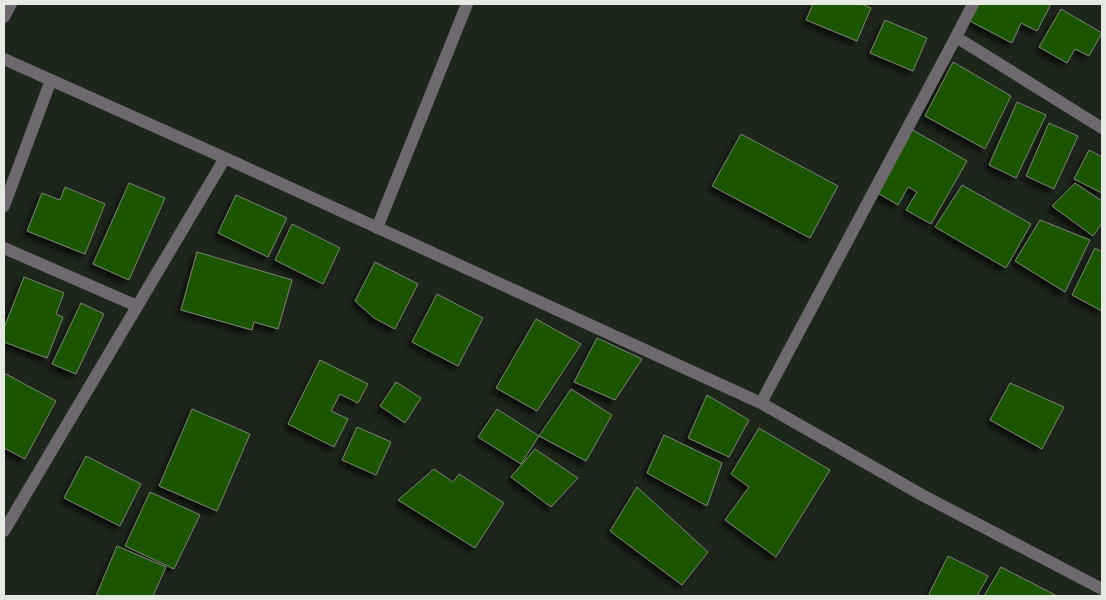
<svg xmlns="http://www.w3.org/2000/svg" width="1106" height="600" font-family="'Fira Sans Condensed',sans-serif">
	<defs>
		<filter id="shadow"><feDropShadow dx="-4.5" dy="4.5" stdDeviation="2.5" flood-color="#0009"/></filter>
	</defs>
	<rect width="100%" height="100%" fill="#1d261b"/>
	<path fill="#1e5404" stroke="#788375" filter="url(#shadow)" d="M 813,4 L 861,4 L 871,8 L 857,41 L 806,20 Z
		M 974,4 L 1051,4 L 1037,31 L 1021,23 L 1012,43 L 966,19 Z
		M 1061,9 L 1102,33 L 1089,56 L 1075,49 L 1067,63 L 1039,47 Z
		M 885,20 L 927,38 L 913,71 L 870,53 Z
		M 953,62 L 1011,96 L 985,149 L 925,116 Z
		M 1017,102 L 1046,115 L 1016,178 L 989,165 Z
		M 1049,123 L 1078,136 L 1054,189 L 1026,176 Z
		M 911,129 L 967,161 L 931,224 L 906,210 L 917,192 L 908,187 L 898,205 L 876,192 Z
		M 741,134 L 838,186 L 810,238 L 712,186 Z
		M 1089,150 L 1102,157 L 1102,193 L 1074,179 Z
		M 129,183 L 165,198 L 129,280 L 93,264 Z
		M 1075,183 L 1102,201 L 1102,223 L 1093,236 L 1052,206 Z
		M 962,185 L 1031,224 L 1006,268 L 935,227 Z
		M 65,187 L 105,204 L 85,254 L 27,231 L 42,193 L 60,200 Z
		M 236,195 L 287,218 L 268,257 L 218,233 Z
		M 1040,220 L 1090,240 L 1065,292 L 1015,261 Z
		M 292,224 L 340,248 L 323,284 L 275,260 Z
		M 1095,248 L 1102,252 L 1102,311 L 1072,295 Z
		M 197,252 L 292,280 L 278,329 L 254,322 L 252,330 L 181,310 Z
		M 375,262 L 418,284 L 395,329 L 374,318 L 355,301 Z
		M 24,277 L 64,293 L 56,314 L 63,317 L 47,358 L 4,342 L 4,328 Z
		M 437,294 L 483,318 L 458,366 L 412,342 Z
		M 81,303 L 104,314 L 76,374 L 52,364 Z
		M 536,319 L 581,344 L 537,411 L 496,388 Z
		M 597,338 L 642,359 L 615,400 L 574,382 Z
		M 320,360 L 368,384 L 358,403 L 340,394 L 331,411 L 348,419 L 334,447 L 288,424 Z
		M 4,373 L 56,401 L 25,459 L 4,448 Z
		M 396,382 L 421,398 L 405,423 L 380,406 Z
		M 1010,383 L 1064,407 L 1042,449 L 990,420 Z
		M 571,389 L 612,415 L 586,461 L 539,436 Z
		M 707,395 L 749,420 L 729,457 L 688,438 Z
		M 192,409 L 250,434 L 217,511 L 159,486 Z
		M 497,409 L 539,436 L 521,464 L 478,437 Z
		M 357,427 L 391,442 L 376,475 L 342,460 Z
		M 759,428 L 830,470 L 776,557 L 725,520 L 749,487 L 731,474 Z
		M 664,435 L 722,463 L 707,506 L 647,473 Z
		M 535,449 L 578,478 L 551,507 L 511,477 Z
		M 86,456 L 141,484 L 120,526 L 64,498 Z
		M 434,469 L 453,482 L 459,474 L 504,503 L 475,548 L 398,500 Z
		M 637,487 L 708,552 L 682,585 L 610,531 Z
		M 150,492 L 200,515 L 174,569 L 125,546 Z
		M 117,546 L 166,567 L 153,596 L 96,596 Z
		M 948,556 L 988,576 L 977,596 L 932,596 L 929,594 Z
		M 1001,567 L 1057,596 L 984,596 Z"/>
	<g fill="none" stroke-linecap="round" stroke-linejoin="round">
		<path stroke="#6e696f" stroke-width="12" d="M 973,4 L 956,37 L 761,403 L 922,495 L 1102,589
			M 4,17 L 11,4
			M 956,37 L 1102,128
			M 4,59 L 225,158 L 4,531
			M 225,158 L 761,403
			M 4,206 L 51,80
			M 377,228 L 467,4
			M 4,248 L 137,306"/>
	</g>
	<rect width="1106" height="600" fill="none" stroke="#e5ebe3" stroke-width="10"/>
</svg>
